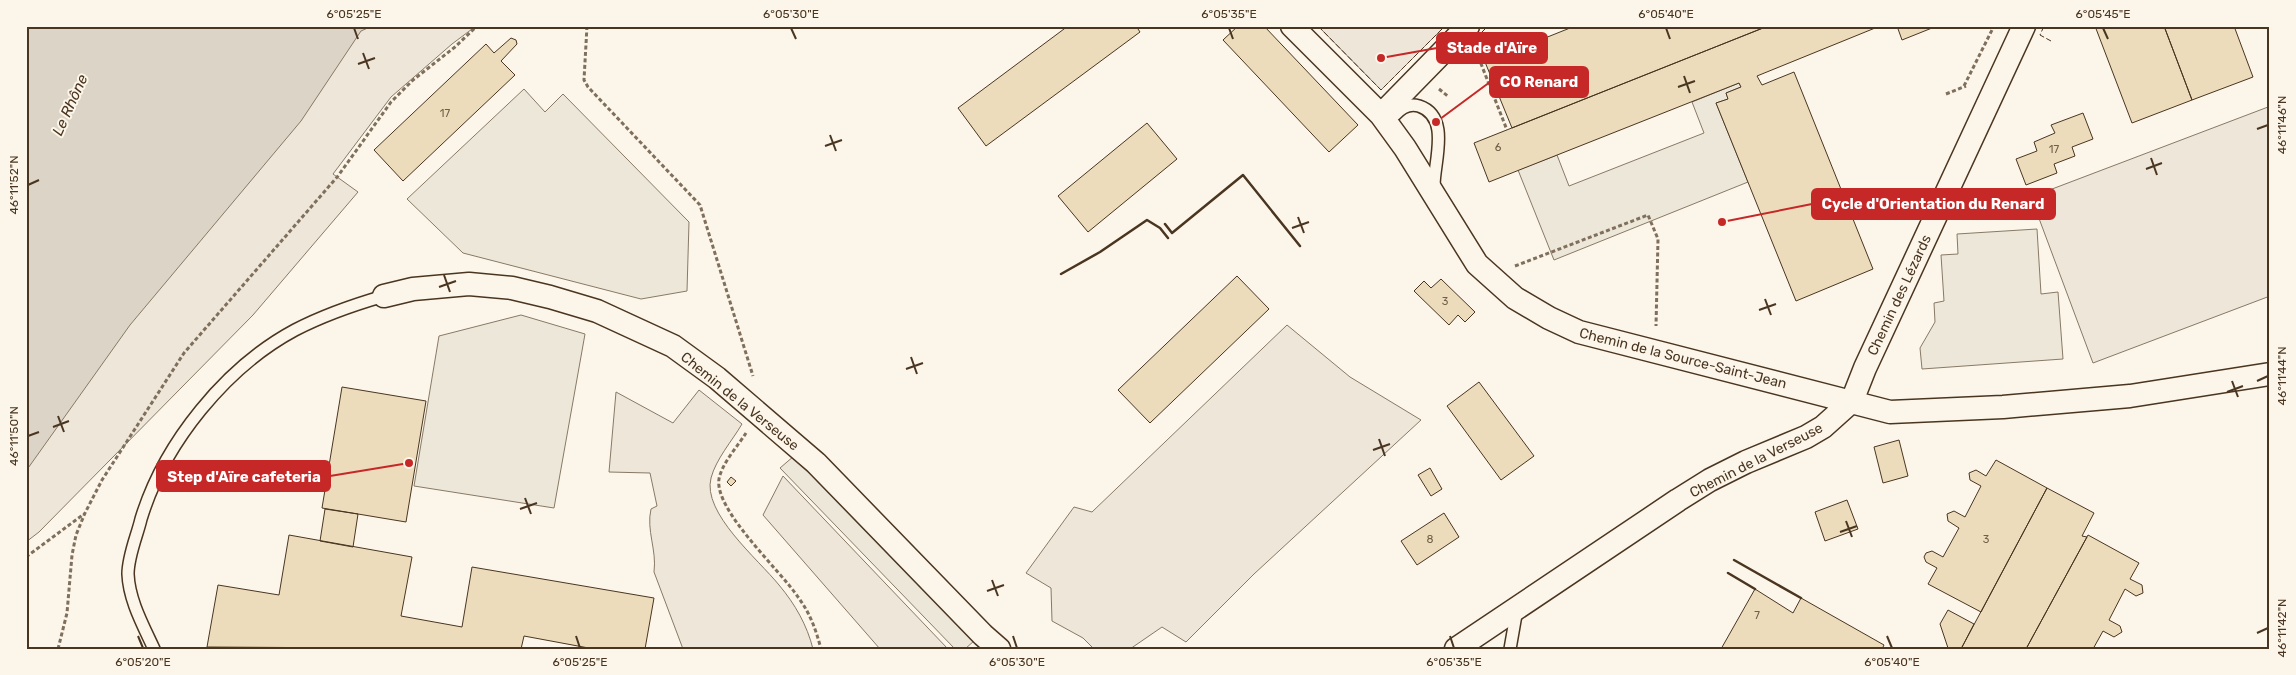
<svg xmlns="http://www.w3.org/2000/svg" width="2296" height="675" font-family="Rubik,sans-serif">
	<rect width="100%" height="100%" fill="#fbf6e9"/>
	<path fill="#ede6d9" stroke="#887966" d="M 318,26 L 476,26 L 452,44 L 391,97 L 333,174 L 358,192 L 253,315 L 39,532 L 26,542 L 26,443 Z
		M 1318,26 L 1445,26 L 1381,90 Z
		M 2268,107 L 2270,113 L 2270,296 L 2093,363 L 2031,197 Z
		M 1287,325 L 1350,377 L 1421,420 L 1254,574 L 1186,642 L 1162,627 L 1130,649 L 1094,649 L 1083,638 L 1052,621 L 1051,588 L 1026,573 L 1074,507 L 1092,512 Z
		M 699,390 L 742,424 C 732,441 716,459 711,478 C 702,513 758,559 779,585 C 795,604 807,625 813,649 L 683,649 L 654,572 C 657,550 646,530 651,509 L 657,506 L 650,473 L 609,472 L 616,392 L 673,423 Z
		M 783,476 L 948,649 L 880,649 L 763,515 Z"/>
	<path fill="#ede7d9" stroke="#887966" d="M 1739,83 L 1741,87 L 1726,93 L 1728,99 L 1716,103 L 1748,182 L 1554,260 L 1518,170 L 1557,155 L 1569,186 L 1704,133 L 1692,102 Z
		M 524,89 L 545,112 L 563,94 L 689,222 L 687,291 L 641,299 L 463,253 L 407,199 Z
		M 2037,229 L 2041,294 L 2058,292 L 2063,359 L 1922,369 L 1920,348 L 1935,322 L 1934,303 L 1944,301 L 1941,255 L 1958,254 L 1957,234 Z
		M 521,315 L 585,334 L 554,508 L 414,486 L 439,336 Z
		M 794,456 L 975,640 L 965,649 L 955,649 L 780,468 Z"/>
	<path fill="#dcd4c6" stroke="#887966" d="M 26,26 L 372,26 L 361,31 L 301,121 L 130,325 L 26,471 Z"/>
	<path fill="#ecdcbc" stroke="#4a3520" d="M 1068,26 L 1136,26 L 1140,32 L 986,146 L 958,108 Z
		M 1238,26 L 1264,26 L 1358,125 L 1329,152 L 1223,40 Z
		M 1575,26 L 1768,26 L 1512,128 L 1485,62 Z
		M 1768,26 L 1880,26 L 1757,76 L 1762,85 L 1794,72 L 1873,269 L 1796,301 L 1716,103 L 1728,99 L 1726,93 L 1741,87 L 1739,83 L 1489,182 L 1474,143 Z
		M 1897,26 L 1937,26 L 1902,40 Z
		M 2095,26 L 2164,26 L 2192,100 L 2132,123 Z
		M 2164,26 L 2234,26 L 2253,77 L 2192,100 Z
		M 511,38 L 516,40 L 517,44 L 501,61 L 515,75 L 403,181 L 374,150 L 486,44 L 494,53 Z
		M 2083,113 L 2093,139 L 2072,147 L 2075,156 L 2054,164 L 2057,173 L 2026,185 L 2016,159 L 2037,151 L 2034,142 L 2055,133 L 2051,125 Z
		M 1147,123 L 1177,159 L 1088,232 L 1058,196 Z
		M 1237,276 L 1269,309 L 1150,423 L 1118,390 Z
		M 1441,279 L 1475,312 L 1465,322 L 1458,315 L 1449,325 L 1414,291 L 1424,281 L 1431,288 Z
		M 1479,382 L 1534,456 L 1501,480 L 1447,406 Z
		M 342,387 L 426,401 L 406,522 L 322,508 Z
		M 1899,440 L 1908,476 L 1883,483 L 1874,447 Z
		M 1996,460 L 2047,488 L 1981,612 L 1928,584 L 1937,568 L 1926,562 L 1924,557 L 1926,553 L 1932,551 L 1943,557 L 1959,528 L 1948,521 L 1947,514 L 1954,511 L 1965,517 L 1981,486 L 1970,480 L 1969,473 L 1976,470 L 1986,476 Z
		M 1430,468 L 1442,489 L 1431,496 L 1418,475 Z
		M 731,477 L 736,481 L 731,486 L 727,482 Z
		M 2047,488 L 2094,513 L 2082,536 L 2087,537 L 2026,649 L 1961,649 Z
		M 1847,500 L 1858,529 L 1825,541 L 1815,512 Z
		M 325,509 L 358,514 L 353,547 L 320,541 Z
		M 1444,513 L 1459,537 L 1417,565 L 1401,541 Z
		M 289,535 L 412,557 L 401,616 L 462,627 L 472,567 L 654,598 L 645,649 L 594,649 L 524,636 L 521,649 L 207,647 L 218,585 L 279,595 Z
		M 2088,535 L 2139,563 L 2130,579 L 2142,585 L 2143,593 L 2136,596 L 2125,589 L 2109,620 L 2120,626 L 2122,632 L 2114,637 L 2103,631 L 2093,649 L 2026,649 Z
		M 1755,589 L 1793,613 L 1801,598 L 1884,645 L 1882,649 L 1721,649 Z
		M 1948,610 L 1974,624 L 1961,649 L 1948,648 L 1940,624 Z"/>
	<g fill="none" stroke-linecap="round" stroke-linejoin="round">
		<defs>
			<path id="lane" d="M 1395,115 C 1401,108 1409,103 1419,106 C 1452,117 1433,164 1434,188
				M 154,649 C 143,625 129,600 128,574 C 128,556 137,536 141,519 C 164,443 226,367 295,330 C 324,315 353,305 384,296
				M 1510,649 L 1517,609"/>
			<path id="street" d="M 1292,26 L 1381,115 L 1405,148 L 1477,264 L 1515,298 L 1549,318 L 1579,332 L 1890,412 L 2003,407 L 2130,396 L 2270,374
				M 1381,115 L 1468,26
				M 384,296 L 413,289 L 469,284 L 512,288 L 550,297 L 597,311 L 673,346 L 717,378 L 816,463 L 983,635 L 999,649
				M 1456,649 L 1678,500 L 1710,480 L 1746,462 L 1806,437 L 1823,427 L 1852,401 L 1865,368 L 2024,26"/>
		</defs>
		<use href="#lane" stroke="#4a3520" stroke-width="14"/>
		<use href="#street" stroke="#4a3520" stroke-width="25"/>
		<path stroke="#7f6f5c" stroke-width="3" stroke-dasharray="4 2.5" stroke-linecap="butt" d="M 587,26 L 584,80 L 588,87 L 700,205 L 753,376
			M 1476,51 L 1507,130
			M 1964,86 L 1994,26
			M 1439,89 L 1449,97
			M 1946,94 L 1966,86
			M 1515,266 L 1648,215 L 1658,239 L 1656,326
			M 746,433 C 738,446 722,463 719,479 C 714,510 780,570 798,597 C 810,613 816,630 821,649
			M 26,557 L 84,514
			M 58,649 L 67,613 L 72,555 L 76,535 L 85,513 L 102,480 L 184,353 L 338,176 L 391,102 L 413,80 L 455,47 L 477,26"/>
		<use href="#lane" stroke="#fbf6e9" stroke-width="11"/>
		<use href="#street" stroke="#fbf6e9" stroke-width="22"/>
		<path stroke="#4a3520" stroke-width="1" stroke-dasharray="6 2.5" stroke-linecap="butt" d="M 1318,26 L 1381,90 L 1445,26
			M 2044,26 L 2040,35 L 2051,41
			M 1485,62 L 1476,38 L 1488,26"/>
		<path stroke="#4a3520" stroke-width="2.5" d="M 1165,224 L 1172,233 L 1243,175 L 1300,246
			M 1061,274 L 1100,252 L 1147,220 L 1160,228 L 1168,238
			M 1734,560 L 1801,598
			M 1728,573 L 1755,589"/>
	</g>
	<path fill="none" stroke="#4a3520" stroke-width="2" d="M 354,28 L 358,39M 791,28 L 796,39M 1229,28 L 1233,39M 1666,28 L 1670,39M 2103,28 L 2108,39M 363,53 L 369,69M 358,64 L 375,58M 1684,76 L 1690,93M 1678,87 L 1695,81M 2257,129 L 2268,125M 830,135 L 836,151M 825,146 L 842,140M 2151,158 L 2157,175M 2146,169 L 2162,163M 28,185 L 39,180M 1298,217 L 1304,233M 1292,228 L 1309,222M 444,275 L 450,292M 439,287 L 456,281M 1765,299 L 1771,315M 1759,310 L 1776,304M 911,357 L 917,374M 906,369 L 923,363M 2232,381 L 2238,397M 2257,381 L 2268,376M 2227,392 L 2243,386M 58,416 L 64,432M 53,427 L 69,421M 28,436 L 39,432M 1379,439 L 1385,456M 1373,450 L 1390,444M 525,498 L 531,514M 520,509 L 537,503M 1846,521 L 1852,537M 1840,532 L 1857,526M 992,580 L 998,596M 987,591 L 1004,585M 2257,633 L 2268,628M 138,636 L 143,648M 576,636 L 580,648M 1013,636 L 1017,648M 1450,636 L 1454,648M 1887,636 L 1892,648"/>
	<g text-anchor="middle" stroke-width="4" stroke-linejoin="round" paint-order="stroke">
		<g font-size="11" fill="#725f47">
			<text x="445" y="117">17</text>
			<text x="1498" y="151">6</text>
			<text x="2054" y="153">17</text>
			<text x="1445" y="305">3</text>
			<text x="1430" y="543">8</text>
			<text x="1986" y="543">3</text>
			<text x="1757" y="619">7</text>
		</g>
		<g font-size="14" fill="#4a3520" stroke="#fbf6e9">
			<text transform="translate(1899 295) rotate(-65)" y="5">Chemin des Lézards</text>
			<text transform="translate(1683 358) rotate(14)" y="5">Chemin de la Source-Saint-Jean</text>
			<text transform="translate(740 401) rotate(39)" y="5">Chemin de la Verseuse</text>
			<text transform="translate(1756 460) rotate(-27)" y="5">Chemin de la Verseuse</text>
		</g>
		<g font-size="15" font-style="italic" fill="#4a3520" stroke="#fbf6e9">
			<text transform="translate(70 105) rotate(-66)" y="5">Le Rhône</text>
		</g>
	</g>
	<path fill="none" stroke="#c62828" stroke-width="2" d="M1381 58L1437 48M1436 122L1490 82M1722 222L1812 204M409 463L330 476"/>
	<g fill="#c62828" stroke="#fbf6e9" stroke-width="2">
		<circle cx="1381" cy="58" r="5"/>
		<circle cx="1436" cy="122" r="5"/>
		<circle cx="1722" cy="222" r="5"/>
		<circle cx="409" cy="463" r="5"/>
	</g>
	<g fill="#c62828" stroke="#c62828" stroke-width="2">
		<rect x="1437" y="33" width="110" height="30" rx="5"/>
		<rect x="1490" y="67" width="98" height="30" rx="5"/>
		<rect x="1812" y="189" width="243" height="30" rx="5"/>
		<rect x="157" y="461" width="173" height="30" rx="5"/>
	</g>
	<g font-size="15" text-anchor="middle" font-weight="bold" fill="#fff">
		<text x="1492" y="53">Stade d'Aïre</text>
		<text x="1539" y="87">CO Renard</text>
		<text x="1933" y="209">Cycle d'Orientation du Renard</text>
		<text x="244" y="482">Step d'Aïre cafeteria</text>
	</g>
	<rect width="2296" height="675" fill="none" stroke="#fbf6e9" stroke-width="55"/>
	<rect x="28" y="28" width="2240" height="620" fill="none" stroke="#4a3520" stroke-width="2"/>
	<g font-size="12" text-anchor="middle" fill="#4a3520">
		<text x="354" y="18">6°05'25"E</text>
		<text x="791" y="18">6°05'30"E</text>
		<text x="1229" y="18">6°05'35"E</text>
		<text x="1666" y="18">6°05'40"E</text>
		<text x="2103" y="18">6°05'45"E</text>
		<text transform="translate(2282 125) rotate(-90)" y="4">46°11'46"N</text>
		<text transform="translate(14 185) rotate(-90)" y="4">46°11'52"N</text>
		<text transform="translate(2282 376) rotate(-90)" y="4">46°11'44"N</text>
		<text transform="translate(14 436) rotate(-90)" y="4">46°11'50"N</text>
		<text transform="translate(2282 628) rotate(-90)" y="4">46°11'42"N</text>
		<text x="143" y="666">6°05'20"E</text>
		<text x="580" y="666">6°05'25"E</text>
		<text x="1017" y="666">6°05'30"E</text>
		<text x="1454" y="666">6°05'35"E</text>
		<text x="1892" y="666">6°05'40"E</text>
	</g>
</svg>
